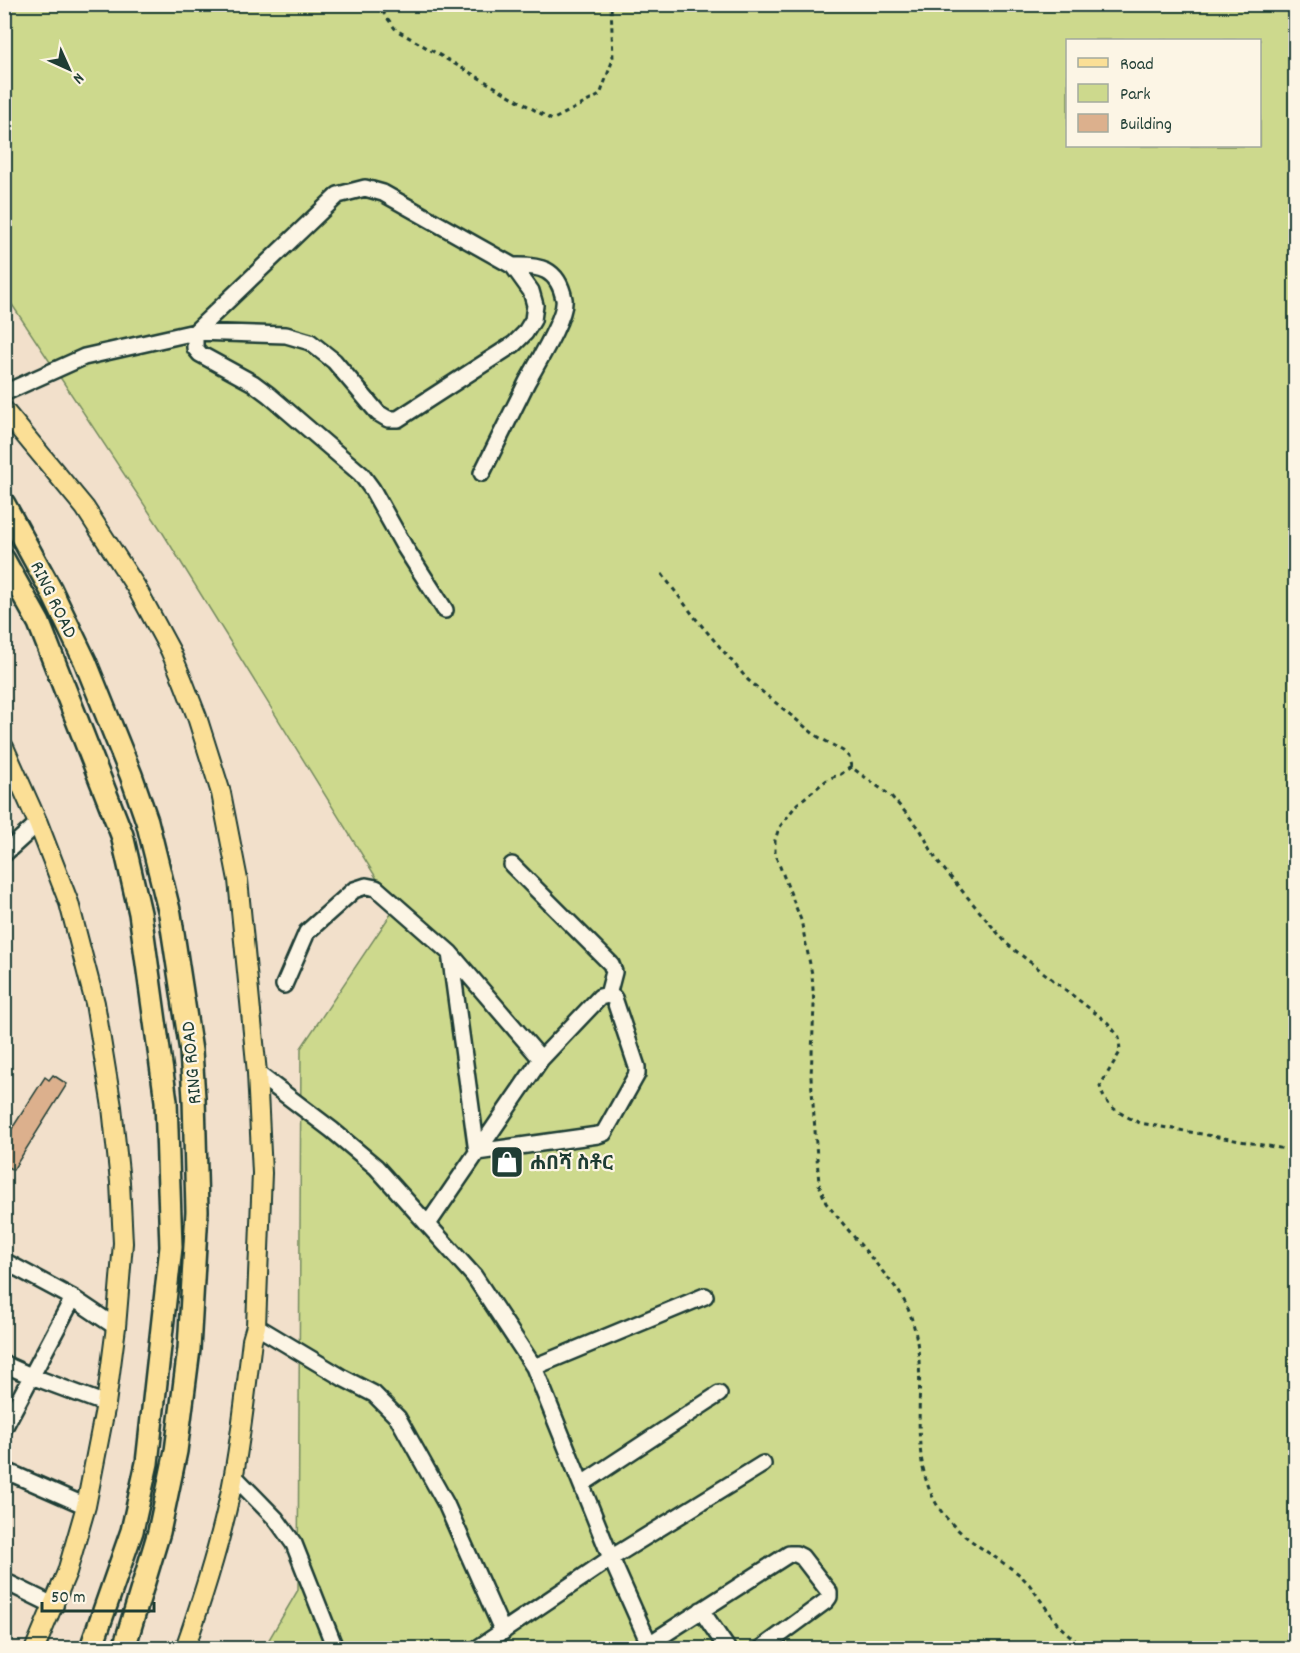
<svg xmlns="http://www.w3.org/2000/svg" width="1300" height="1653" font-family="Dekko,'Noto Sans Ethiopic',sans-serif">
	<rect width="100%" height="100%" fill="#f2e0cb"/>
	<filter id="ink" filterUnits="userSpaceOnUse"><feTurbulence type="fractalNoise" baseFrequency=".0167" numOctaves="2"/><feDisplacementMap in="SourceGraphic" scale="12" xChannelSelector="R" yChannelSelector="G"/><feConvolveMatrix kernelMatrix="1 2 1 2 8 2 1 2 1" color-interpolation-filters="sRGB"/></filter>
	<g filter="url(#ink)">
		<path fill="#cdd98d" stroke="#768b60" stroke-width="1.5" fill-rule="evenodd" d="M 4,5 L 1295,5 L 1295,1648 L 264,1648 L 298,1590 L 301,1048 L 395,908 L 161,530 L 5,294 ZM 1068,40 L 1260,40 L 1260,146 L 1068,146 Z"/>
		<path fill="#dcb08d" stroke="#1f3d34" stroke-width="1.5" d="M 53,1075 L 67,1084 L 13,1170 L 4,1165 L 4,1141 L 45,1077 L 49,1080 Z"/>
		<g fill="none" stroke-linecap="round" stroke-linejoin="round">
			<defs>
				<path id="minor" d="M 4,393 L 84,357 L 195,332 L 286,335 L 310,342 L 334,361 L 378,413 L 388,419 L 398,419 L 514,344 L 525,333 L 533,320 L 535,305 L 531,291 L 513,266 L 383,193 L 365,188 L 338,195 L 195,332 L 195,348 L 200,354 L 253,383 L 269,395 L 361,474 L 372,489 L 404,546 L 445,610
					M 482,473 C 497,443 512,412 527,382 C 536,365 567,316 564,299 C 558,268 539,265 513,266
					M 4,854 L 38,823
					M 512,865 L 611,964 L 614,972 L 608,995
					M 284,985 L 307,932 L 354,890 L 366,886 L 376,888 L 450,953 L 541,1059
					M 257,1073 L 332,1130 L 376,1167 L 474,1276 L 534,1367 L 611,1558 L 651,1648
					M 428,1224 L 541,1059 L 600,997 L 608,995 L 614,998 L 637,1067 L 637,1074 L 604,1133 L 598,1135 L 477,1152 L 450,953
					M 4,1261 L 73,1298 L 116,1327
					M 256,1326 L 343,1378 L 374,1394 L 398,1418 L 446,1504 L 503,1632
					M 4,1364 L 31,1376 L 106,1404
					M 534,1367 L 705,1296
					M 4,1428 L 73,1298
					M 4,1470 L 86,1506
					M 233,1475 L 276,1519 L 294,1544 L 335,1648
					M 582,1484 L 719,1394
					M 4,1581 L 55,1606
					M 701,1610 L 727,1648
					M 478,1648 L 611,1558 L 763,1464
					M 643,1648 L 789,1554 L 796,1554 L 802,1557 L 829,1592 L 829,1597 L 826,1601 L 762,1648"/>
				<path id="major" d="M 4,410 L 85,508 L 136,587 L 170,650 L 183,681 L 197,717 L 221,793 L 238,880 L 257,1073 L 262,1173 L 256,1326 L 252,1340 C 246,1390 241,1440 231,1490 C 220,1544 203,1597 185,1648
					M 4,747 L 38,823 L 69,903 L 95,1003 L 112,1107 L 120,1182 L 123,1243 L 116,1327 L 106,1404 L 86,1506 L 67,1572 L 35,1648"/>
				<path id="highway" d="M 4,504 L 51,590 L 85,661 L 131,775 L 147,821 L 170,914 L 191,1051 L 194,1098 L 197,1211 L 189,1349 L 176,1451 L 159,1532 L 124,1648
					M 4,560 L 39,623 L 122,835 L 140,913 L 166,1101 L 171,1247 L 147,1463 L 132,1531 L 91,1648"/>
			</defs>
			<use href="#minor" stroke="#1f3d34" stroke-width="20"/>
			<use href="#major" stroke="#1f3d34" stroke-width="22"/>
			<use href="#highway" stroke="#1f3d34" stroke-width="26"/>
			<path stroke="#1f3d34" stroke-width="3" stroke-dasharray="4.5 4.5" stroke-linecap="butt" d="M 377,4 L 396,30 L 552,120 L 600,95 L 613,59 L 611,4
				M 662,574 L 696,619 L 748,680 L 815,735 L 843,751 L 849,757 L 851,767 L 891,796 L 920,829 L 937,861 L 1007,944 L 1108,1023 L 1119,1037 L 1120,1052 L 1100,1086 C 1104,1107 1121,1114 1140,1123 L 1296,1151
				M 851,767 L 841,774 L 828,779 L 797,804 L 779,828 L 775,840 L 775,854 L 801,920 L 812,974 L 814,1005 L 811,1077 L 819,1184 L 826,1203 L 897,1289 C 944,1357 895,1445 941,1511 C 961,1539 993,1554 1020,1575 L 1029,1584 L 1059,1626 L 1084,1648"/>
			<use href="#minor" stroke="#fcf5e5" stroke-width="15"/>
			<use href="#major" stroke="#fbdf96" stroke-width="18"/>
			<use href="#highway" stroke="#fbdf96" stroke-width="21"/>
		</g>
	</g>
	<defs>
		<symbol id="shop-square" viewBox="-11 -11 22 22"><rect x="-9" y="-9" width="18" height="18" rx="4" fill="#1f3d34" stroke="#fcf5e5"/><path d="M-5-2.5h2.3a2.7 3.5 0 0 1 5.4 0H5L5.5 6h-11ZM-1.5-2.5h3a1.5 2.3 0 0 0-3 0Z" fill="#fff"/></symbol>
	</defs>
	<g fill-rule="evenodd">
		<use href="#shop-square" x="488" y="1143" width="38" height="38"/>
	</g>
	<g text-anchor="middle" stroke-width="4.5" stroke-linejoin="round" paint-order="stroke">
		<g font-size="20" fill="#1f3d34" stroke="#fcf5e5">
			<text transform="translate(55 599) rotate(64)" y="7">RING ROAD</text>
			<text transform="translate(190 1063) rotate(-95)" y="7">RING ROAD</text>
		</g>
		<g font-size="20" font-weight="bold" fill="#1f3d34" stroke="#fcf5e5" text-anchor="start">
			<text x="530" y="1169">ሐበሻ ስቶር</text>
		</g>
	</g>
	<rect width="1300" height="1653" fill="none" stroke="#fcf5e5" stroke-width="24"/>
	<rect x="12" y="12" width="1276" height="1629" fill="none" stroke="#1f3d34" stroke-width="2" filter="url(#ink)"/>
	<rect x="1066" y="39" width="195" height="108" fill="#fcf5e5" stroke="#a4ab9e" stroke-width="1.5"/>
	<rect x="1078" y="58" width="30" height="9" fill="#fbdf96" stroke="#a4ab9e" stroke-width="1.5"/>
	<text x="1120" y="69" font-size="18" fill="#1f3d34">Road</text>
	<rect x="1078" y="84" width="30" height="18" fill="#cdd98d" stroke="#a4ab9e" stroke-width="1.5"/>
	<text x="1120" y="99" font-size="18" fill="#1f3d34">Park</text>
	<rect x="1078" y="114" width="30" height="18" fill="#dcb08d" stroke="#a4ab9e" stroke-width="1.5"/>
	<text x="1120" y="129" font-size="18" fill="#1f3d34">Building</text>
	<g transform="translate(69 69) rotate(135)" stroke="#fcf5e5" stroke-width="4.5" paint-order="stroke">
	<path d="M0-4.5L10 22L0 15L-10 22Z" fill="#1f3d34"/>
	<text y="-9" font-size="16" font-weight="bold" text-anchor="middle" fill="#1f3d34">N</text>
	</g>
	<path d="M42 1602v9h112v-9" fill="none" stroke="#1f3d34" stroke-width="3"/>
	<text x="51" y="1602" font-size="18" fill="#1f3d34" stroke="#fcf5e5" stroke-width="4.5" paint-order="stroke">50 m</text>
</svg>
